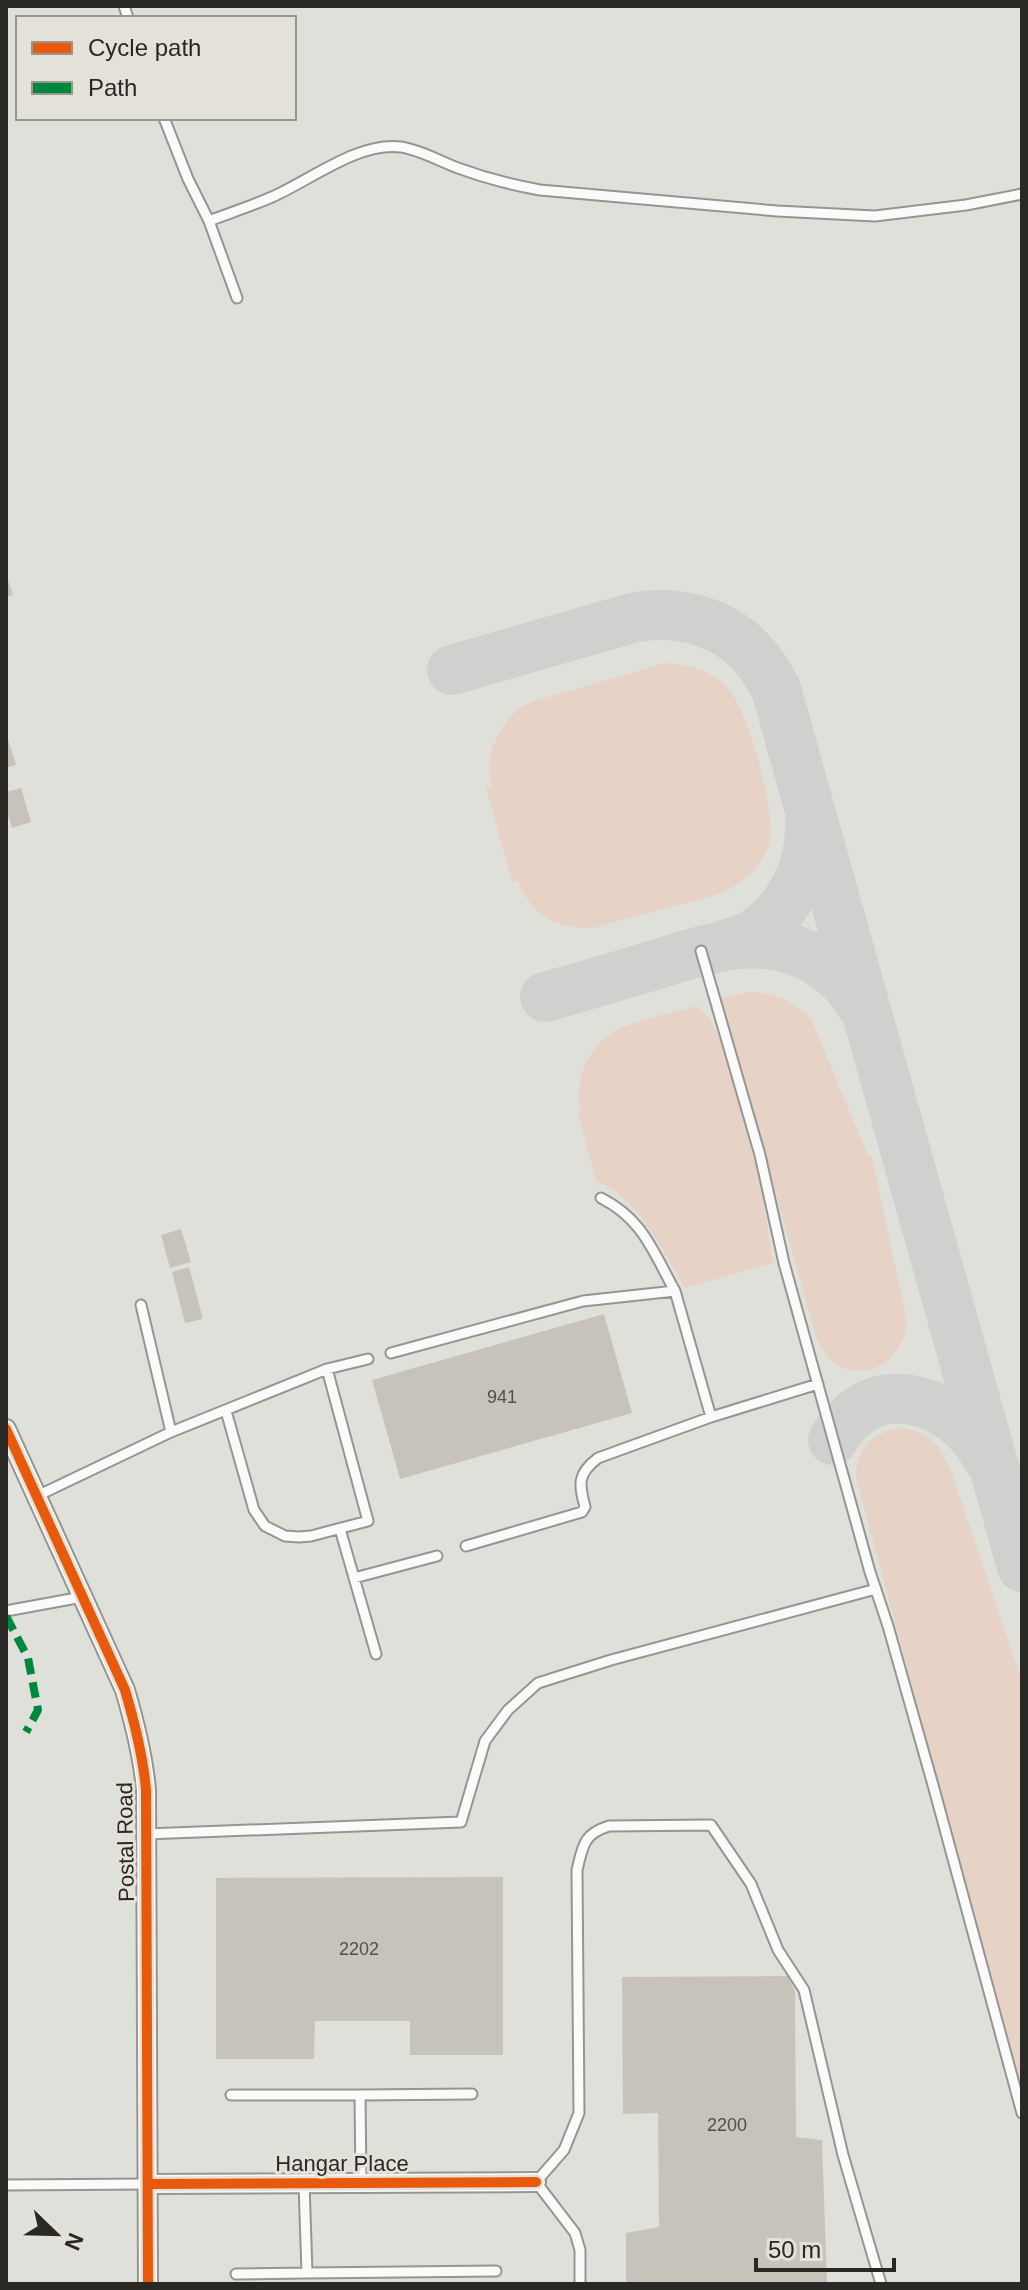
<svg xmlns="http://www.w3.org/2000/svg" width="1028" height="2290" font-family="Helvetica,sans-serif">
	<rect width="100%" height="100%" fill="#e0e0db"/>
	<path fill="#e7d2c6" d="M 665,663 C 688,664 710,669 727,687 C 748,709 775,808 770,839 C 768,853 758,866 749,875 C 728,896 697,900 670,907 C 644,914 618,921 593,928 C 558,930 530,914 518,881 L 512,882 L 486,788 L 491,787 L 489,766 L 492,747 L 507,720 L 521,707 L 534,701 Z
		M 748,992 C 774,993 795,1000 812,1021 L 868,1156 L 872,1157 L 907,1322 C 902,1376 836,1391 816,1337 L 721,999 Z
		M 696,1006 L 709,1017 L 721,1043 L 761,1184 L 773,1263 L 685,1288 C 666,1256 634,1192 596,1181 L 578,1114 L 582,1113 C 572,1084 587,1048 613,1032 C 634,1020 672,1013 696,1006 Z
		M 902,1428 C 932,1433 939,1445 951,1471 L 1022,1681 L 1022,2095 L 856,1478 C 856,1448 872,1432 902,1428 Z"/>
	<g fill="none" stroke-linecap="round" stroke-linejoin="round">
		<path stroke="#d0d0ce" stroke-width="50" d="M 452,670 L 632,618 C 677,609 726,621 756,658 C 764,667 770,678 776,689 L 1022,1567
			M 725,945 C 735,942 746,939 755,933 C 791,909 811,867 810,824
			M 545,997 C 580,987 616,977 651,966 C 707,949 761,928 816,960 C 837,973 851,986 863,1008
			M 833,1440 C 839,1427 851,1416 863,1408 C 901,1385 951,1408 976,1440 C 981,1447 985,1454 990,1461"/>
	</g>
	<path fill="#c8c3ba" d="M 6,574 L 13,595 L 6,597 Z
		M 6,733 L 16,765 L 6,768 Z
		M 21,788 L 31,822 L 12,828 L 6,809 L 6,792 Z
		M 181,1229 L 191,1262 L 170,1268 L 161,1235 Z
		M 189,1267 L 203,1319 L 185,1323 L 172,1272 Z
		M 604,1314 L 632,1413 L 400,1479 L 372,1380 Z
		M 503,1877 L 503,2055 L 410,2055 L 410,2021 L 315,2021 L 314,2059 L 216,2059 L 216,1878 Z
		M 789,1976 L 795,1992 L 796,2137 L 822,2140 L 827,2284 L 626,2284 L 626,2233 L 659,2227 L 658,2113 L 623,2114 L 622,1977 Z"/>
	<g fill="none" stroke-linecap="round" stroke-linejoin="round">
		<defs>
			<path id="service" d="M 124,6 L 128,18
				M 164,118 L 188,179 L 209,221 C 230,213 251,206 272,197 C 309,181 359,141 401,147 C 421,150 439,161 458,168 C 485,178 512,185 540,190 L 777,211 L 875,216 L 966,205 L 1022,194
				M 209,221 L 237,298
				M 701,951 L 760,1155 L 784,1263 L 870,1572 L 888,1626 L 933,1785 L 1022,2113
				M 601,1198 C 643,1219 653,1252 675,1291
				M 141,1305 L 171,1432
				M 391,1353 L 583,1301 L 675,1291 L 711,1417 L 818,1384
				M 226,1411 L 254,1510 L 265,1526 L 285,1536 L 299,1537 L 311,1536 L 368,1521 L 327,1369
				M 37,1496 L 171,1432 L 327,1369 L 368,1359
				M 340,1529 L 376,1654
				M 466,1546 L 582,1512 L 585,1507 C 579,1484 577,1474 598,1458 L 711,1417
				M 354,1578 L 437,1556
				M 6,1611 L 82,1597
				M 146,1834 L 461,1822 L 485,1741 L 508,1710 L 538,1683 L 611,1660 L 876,1589
				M 231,2095 L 360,2095
				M 361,2183 L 360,2095 L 472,2094
				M 6,2185 L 148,2184
				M 307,2273 L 496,2271
				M 236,2274 L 307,2273 L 304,2183
				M 580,2284 L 580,2250 L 575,2233 L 536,2182 L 564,2150 L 579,2113 L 577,1870 C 583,1846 583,1834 609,1826 L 711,1825 L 751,1884 L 778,1950 L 804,1990 L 843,2155 L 881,2284"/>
			<path id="minor" d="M 6,1429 L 125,1690 C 135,1724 143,1755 146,1790 L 148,2284
				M 148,2184 L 536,2182"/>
		</defs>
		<use href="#service" stroke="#959591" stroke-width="13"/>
		<use href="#minor" stroke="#959591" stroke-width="22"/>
		<use href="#service" stroke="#fafafa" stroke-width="9"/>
		<use href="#minor" stroke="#fafafa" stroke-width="18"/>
		<path stroke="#00873e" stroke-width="8" stroke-dasharray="16 8" stroke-linecap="butt" d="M 6,1616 L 28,1658 L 38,1710 L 26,1732"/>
		<defs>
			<path id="cycleway" d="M 6,1429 L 125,1690 C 135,1724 143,1755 146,1790 L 148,2284
				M 148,2184 L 536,2182"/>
		</defs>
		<use href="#cycleway" stroke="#e3e1d8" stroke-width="15"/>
		<use href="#cycleway" stroke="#e8590c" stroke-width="10"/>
	</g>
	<g text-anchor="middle" stroke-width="6" stroke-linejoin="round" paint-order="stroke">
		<g font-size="18" fill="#514f4a">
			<text x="502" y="1403">941</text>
			<text x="359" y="1955">2202</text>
			<text x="727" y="2131">2200</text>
		</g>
		<g font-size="22" fill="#292824" stroke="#e3e1d8">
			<text transform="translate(125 1842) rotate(-91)" y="8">Postal Road</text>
			<text x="342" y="2171">Hangar Place</text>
		</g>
	</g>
	<rect width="1028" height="2290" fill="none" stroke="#292824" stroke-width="16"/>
	<rect x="16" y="16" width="280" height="104" fill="#e3e1d8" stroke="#999790" stroke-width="2"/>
	<rect x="32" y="42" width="40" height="12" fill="#e8590c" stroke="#999790" stroke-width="2"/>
	<text x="88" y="56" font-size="24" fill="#292824">Cycle path</text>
	<rect x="32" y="82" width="40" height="12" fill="#00873e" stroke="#999790" stroke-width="2"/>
	<text x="88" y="96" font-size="24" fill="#292824">Path</text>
	<g transform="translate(56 2234) rotate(113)" stroke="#e3e1d8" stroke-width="6" paint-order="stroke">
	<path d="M0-6L14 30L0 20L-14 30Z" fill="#292824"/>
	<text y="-12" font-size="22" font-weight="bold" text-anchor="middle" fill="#292824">N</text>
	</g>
	<path d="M756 2258v12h138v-12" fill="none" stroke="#292824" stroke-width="4"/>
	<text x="768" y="2258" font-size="24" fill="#292824" stroke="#e3e1d8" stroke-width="6" paint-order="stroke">50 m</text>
</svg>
